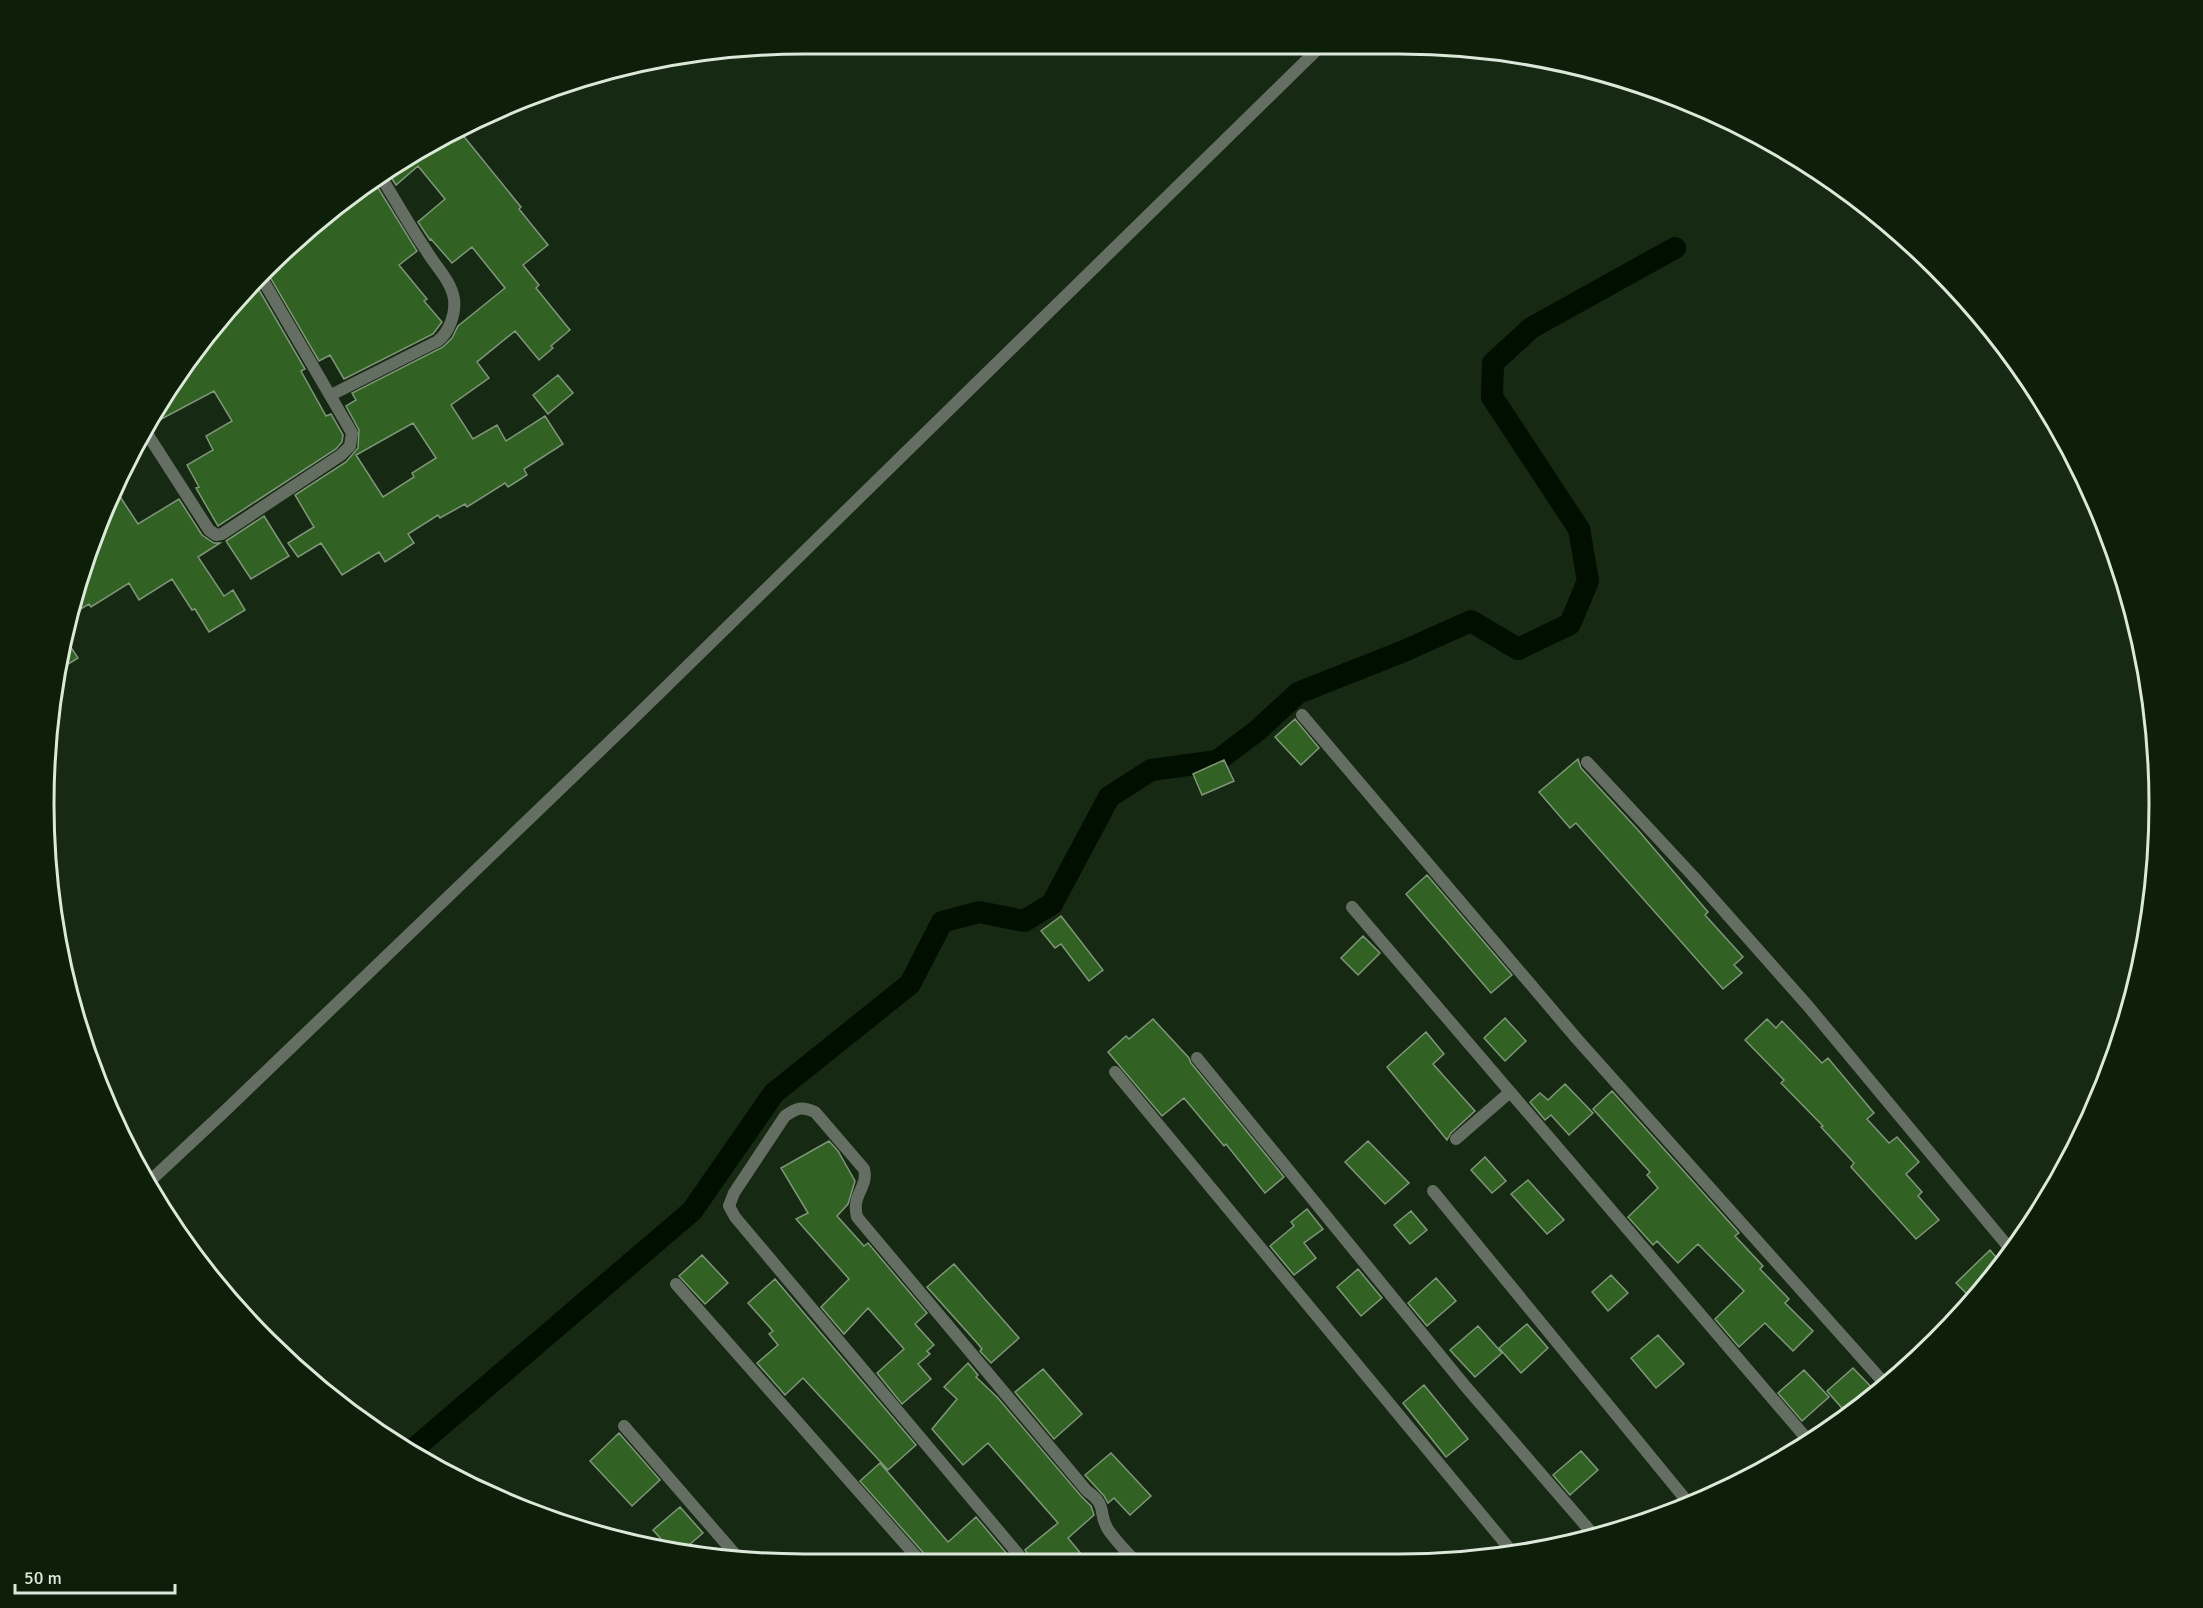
<svg xmlns="http://www.w3.org/2000/svg" width="2203" height="1608" font-family="Signika,sans-serif">
	<rect width="100%" height="100%" fill="#162912"/>
	<g fill="none" stroke-linecap="round" stroke-linejoin="round">
		<path stroke="#000f00" stroke-width="22" d="M 410,1452 L 692,1211 L 774,1093 L 910,984 L 942,922 L 979,912 L 1024,921 L 1052,904 L 1109,797 L 1151,770 L 1217,761 L 1258,730 L 1298,693 L 1404,651 L 1471,621 L 1518,649 L 1570,624 L 1588,581 L 1579,529 L 1492,397 L 1493,363 L 1531,328 L 1675,248"/>
	</g>
	<path fill="#316224" stroke="#7f967a" stroke-width="1.5" fill-rule="evenodd" d="M 457,128 L 521,207 L 519,209 L 548,245 L 523,265 L 539,285 L 536,288 L 570,330 L 551,346 L 553,348 L 539,360 L 515,331 L 477,362 L 489,378 L 451,405 L 473,439 L 497,425 L 506,441 L 545,416 L 563,444 L 524,469 L 527,475 L 508,487 L 505,483 L 467,507 L 465,504 L 440,518 L 438,515 L 408,534 L 414,543 L 385,562 L 379,552 L 342,575 L 321,543 L 298,557 L 288,543 L 314,527 L 295,495 L 346,462 L 358,448 L 359,430 L 346,406 L 356,400 L 352,393 L 443,347 L 452,338 L 458,326 L 505,288 L 472,247 L 452,263 L 431,239 L 430,240 L 418,222 L 445,199 L 418,166 L 396,185 L 386,169 ZM 413,423 L 436,458 L 412,473 L 414,477 L 383,497 L 356,455 Z
		M 375,183 L 417,251 L 399,265 L 427,299 L 424,301 L 442,322 L 433,334 L 344,379 L 330,355 L 319,361 L 267,272 L 342,207 L 343,209 Z
		M 255,283 L 305,369 L 301,371 L 326,416 L 331,414 L 343,435 L 342,442 L 336,449 L 218,526 L 196,488 L 199,487 L 187,465 L 213,450 L 206,436 L 232,421 L 214,391 L 150,425 L 232,302 Z
		M 558,375 L 573,393 L 548,414 L 533,395 Z
		M 115,489 L 138,524 L 179,499 L 202,535 L 214,543 L 220,543 L 198,557 L 224,596 L 233,590 L 245,610 L 209,632 L 195,609 L 192,610 L 172,579 L 139,600 L 129,583 L 91,607 L 89,604 L 72,614 Z
		M 264,516 L 289,556 L 251,579 L 226,541 Z
		M 64,637 L 78,658 L 57,671 L 58,656 Z
		M 1295,719 L 1319,748 L 1301,765 L 1275,737 Z
		M 1578,759 L 1581,768 L 1638,830 L 1708,912 L 1705,915 L 1743,957 L 1734,965 L 1742,973 L 1723,989 L 1576,823 L 1570,828 L 1539,792 Z
		M 1224,760 L 1234,781 L 1202,795 L 1193,774 Z
		M 1427,875 L 1512,975 L 1491,993 L 1406,894 Z
		M 1061,916 L 1103,970 L 1089,981 L 1061,944 L 1055,948 L 1041,931 Z
		M 1363,936 L 1380,953 L 1358,975 L 1341,958 Z
		M 1505,1018 L 1526,1041 L 1505,1061 L 1484,1038 Z
		M 1153,1019 L 1189,1058 L 1191,1063 L 1284,1177 L 1265,1193 L 1226,1144 L 1224,1146 L 1184,1098 L 1162,1116 L 1108,1052 L 1126,1036 L 1129,1039 Z
		M 1767,1019 L 1776,1028 L 1782,1021 L 1822,1063 L 1828,1058 L 1874,1113 L 1867,1119 L 1889,1143 L 1897,1137 L 1919,1162 L 1906,1174 L 1922,1192 L 1918,1196 L 1939,1220 L 1916,1239 L 1851,1167 L 1854,1163 L 1821,1127 L 1823,1126 L 1781,1083 L 1784,1080 L 1745,1040 Z
		M 1426,1032 L 1444,1054 L 1433,1064 L 1475,1111 L 1451,1133 L 1447,1140 L 1387,1067 Z
		M 1565,1084 L 1593,1113 L 1569,1135 L 1551,1115 L 1545,1120 L 1530,1102 L 1540,1093 L 1548,1100 Z
		M 1612,1091 L 1739,1233 L 1735,1236 L 1763,1266 L 1760,1269 L 1789,1299 L 1785,1303 L 1813,1331 L 1793,1351 L 1765,1323 L 1739,1347 L 1715,1319 L 1744,1291 L 1698,1244 L 1678,1263 L 1657,1241 L 1653,1245 L 1628,1217 L 1658,1188 L 1647,1175 L 1650,1172 L 1593,1109 Z
		M 829,1141 L 838,1151 L 855,1181 L 848,1204 L 837,1216 L 864,1246 L 868,1243 L 927,1313 L 915,1324 L 934,1345 L 927,1351 L 930,1354 L 918,1364 L 931,1379 L 902,1404 L 877,1373 L 904,1349 L 868,1308 L 844,1334 L 821,1307 L 849,1279 L 796,1219 L 808,1213 L 781,1168 Z
		M 1368,1141 L 1409,1183 L 1385,1204 L 1345,1162 Z
		M 1485,1157 L 1506,1181 L 1492,1193 L 1471,1170 Z
		M 1528,1180 L 1564,1220 L 1547,1234 L 1511,1194 Z
		M 1307,1209 L 1323,1229 L 1304,1243 L 1316,1258 L 1294,1275 L 1270,1246 L 1294,1226 L 1291,1222 Z
		M 1411,1211 L 1427,1230 L 1410,1244 L 1394,1225 Z
		M 1990,1250 L 2001,1263 L 1974,1301 L 1956,1283 Z
		M 702,1255 L 728,1283 L 705,1304 L 679,1276 Z
		M 954,1264 L 1019,1338 L 991,1363 L 980,1351 L 982,1349 L 978,1344 L 927,1287 Z
		M 1358,1269 L 1382,1298 L 1361,1316 L 1337,1287 Z
		M 1611,1275 L 1628,1293 L 1608,1311 L 1592,1292 Z
		M 1436,1278 L 1456,1301 L 1427,1326 L 1408,1303 Z
		M 775,1279 L 916,1445 L 888,1470 L 803,1378 L 785,1395 L 757,1363 L 778,1345 L 769,1334 L 773,1331 L 748,1303 Z
		M 1527,1324 L 1548,1348 L 1521,1373 L 1499,1348 Z
		M 1478,1326 L 1502,1353 L 1475,1377 L 1450,1350 Z
		M 1658,1335 L 1684,1364 L 1656,1388 L 1631,1358 Z
		M 968,1363 L 978,1375 L 976,1377 L 997,1397 L 1081,1496 L 1091,1506 L 1094,1515 L 1068,1538 L 1087,1561 L 1032,1561 L 1025,1550 L 1058,1523 L 988,1443 L 963,1465 L 932,1429 L 957,1399 L 944,1387 Z
		M 1853,1368 L 1877,1393 L 1862,1407 L 1848,1415 L 1827,1391 Z
		M 1043,1369 L 1082,1414 L 1054,1439 L 1015,1392 Z
		M 1804,1370 L 1829,1397 L 1802,1421 L 1778,1393 Z
		M 1424,1385 L 1468,1439 L 1446,1457 L 1403,1403 Z
		M 619,1433 L 660,1480 L 632,1506 L 590,1461 Z
		M 1581,1451 L 1598,1470 L 1570,1495 L 1553,1475 Z
		M 1111,1453 L 1151,1496 L 1130,1515 L 1114,1498 L 1108,1503 L 1104,1496 L 1085,1475 Z
		M 880,1463 L 948,1542 L 976,1517 L 1013,1561 L 929,1562 L 927,1557 L 860,1481 Z
		M 680,1507 L 703,1533 L 682,1551 L 670,1549 L 653,1530 Z"/>
	<g fill="none" stroke-linecap="round" stroke-linejoin="round">
		<path stroke="#656e62" stroke-width="12" d="M 331,395 L 438,341 C 449,332 456,314 454,299 C 451,280 435,266 426,250 C 409,225 395,199 379,174
			M 146,432 L 209,530 L 216,535 L 222,534 L 341,455 L 350,446 L 352,433 L 261,277
			M 1302,715 L 1577,1039 L 1886,1385
			M 1587,762 L 1693,876 L 1808,1006 L 2011,1250
			M 1352,907 L 1807,1439
			M 1197,1058 L 1466,1387 L 1592,1533
			M 1115,1072 L 1514,1554
			M 1456,1139 L 1510,1092
			M 151,1180 L 226,1110 L 630,722 L 1323,44
			M 1433,1191 L 1691,1506
			M 676,1284 L 921,1562
			M 624,1426 L 741,1561
			M 1024,1561 L 735,1217 L 729,1206 L 734,1193 L 785,1116 C 797,1108 801,1106 815,1112 L 864,1169 C 869,1187 851,1194 857,1217 L 1087,1491 C 1109,1506 1097,1514 1109,1531 C 1116,1541 1126,1551 1134,1560"/>
	</g>
	<path d="M0 0H2203V1608H0ZM804 54H1399A750 750 0 0 1 2149 804V804A750 750 0 0 1 1399 1554H804A750 750 0 0 1 54 804V804A750 750 0 0 1 804 54Z" fill="#0d1f08" fill-rule="evenodd"/>
	<path fill="none" stroke="#dce8d9" stroke-width="3" d="M804 54H1399A750 750 0 0 1 2149 804V804A750 750 0 0 1 1399 1554H804A750 750 0 0 1 54 804V804A750 750 0 0 1 804 54Z"/>
	<path d="M15 1584v9h160v-9" fill="none" stroke="#dce8d9" stroke-width="3"/>
	<text x="24" y="1584" font-size="18" fill="#dce8d9" stroke="#0d1f08" stroke-width="4.5" paint-order="stroke">50 m</text>
</svg>
